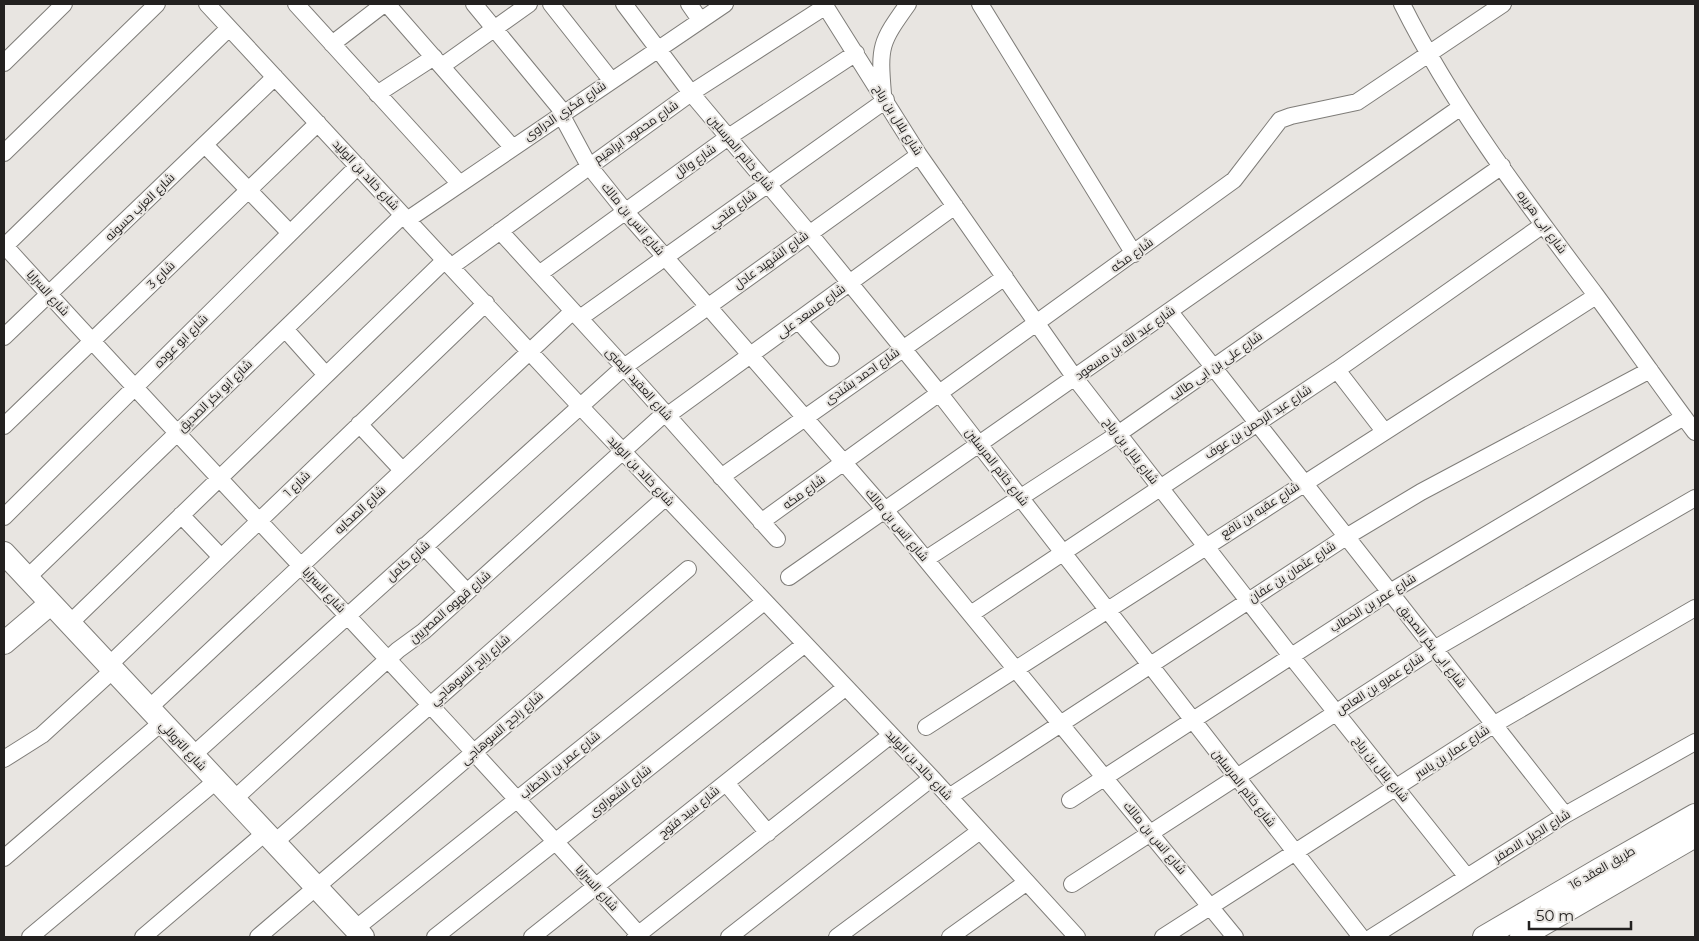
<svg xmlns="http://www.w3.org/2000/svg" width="1699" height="941" font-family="Montserrat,Cairo,sans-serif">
	<rect width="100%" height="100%" fill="#e8e5e1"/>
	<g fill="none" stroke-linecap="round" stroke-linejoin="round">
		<defs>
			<path id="street" d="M 207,4 L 579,405 L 932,778 L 1077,937
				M 296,4 L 459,183
				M 387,4 L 512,147
				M 474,4 L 563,112
				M 551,4 L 611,80
				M 624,4 L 691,93 L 809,233 L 940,394 L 1361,937
				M 689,4 L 700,20
				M 824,4 L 919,155 L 1075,378 L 1291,656 L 1467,877
				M 980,4 L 1134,254
				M 1402,4 C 1454,108 1525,201 1595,294 C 1629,340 1661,387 1695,432
				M 332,44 L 384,4
				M 4,63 L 64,4
				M 442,66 L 529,4
				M 377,94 L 434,57
				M 883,94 C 879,46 880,43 908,4
				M 561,114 L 589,166 L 625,211 L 886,511 L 1235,937
				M 205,145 L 290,233
				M 4,153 L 157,4
				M 407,220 L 725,4
				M 500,231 L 624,367 L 777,539
				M 4,245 C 215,477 433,703 641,937
				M 4,247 L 229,28
				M 452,266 L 691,93 L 826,6
				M 539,274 L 727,138 L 856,53
				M 1170,312 L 1565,815
				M 580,318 L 886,100
				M 798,320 L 831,358
				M 285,329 L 326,375
				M 4,337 L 275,77
				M 1337,370 L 1384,431
				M 668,415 L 955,206
				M 359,424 L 402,470
				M 4,426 L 318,123
				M 721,477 L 1005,277
				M 181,515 L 221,557
				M 4,517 L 358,166
				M 761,522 L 1234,180 L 1280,120 L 1291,116 L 1357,102 L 1503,4
				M 424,546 L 467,592
				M 926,559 L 1118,434 L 1502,166
				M 789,577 L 1461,107
				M 27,578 L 403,215
				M 971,614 L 1337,370 L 1543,225
				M 69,624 L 445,260
				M 108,666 L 486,303
				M 148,709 L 573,311
				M 926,727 L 1596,296
				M 192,756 L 624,367 L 919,155
				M 4,759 L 42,735 L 112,671
				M 726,783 L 768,833
				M 949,797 L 1346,537 L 1421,492 L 1650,370
				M 233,800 L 398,650 L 424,631 L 665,413
				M 1070,800 L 1390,592 L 1684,417
				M 274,843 L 666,497
				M 4,858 L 161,723
				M 1072,884 L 1434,649 L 1695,498
				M 355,929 L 764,602
				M 30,937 L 216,781
				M 143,937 L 265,833
				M 258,937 L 688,569
				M 435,937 L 805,644
				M 532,937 L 846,687
				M 635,937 L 891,735
				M 729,937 L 932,778
				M 837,937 L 980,831
				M 950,937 L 1027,882
				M 1163,937 L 1493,725 L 1695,608
				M 1372,937 L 1565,815 L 1695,742"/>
			<path id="secondary" d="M 4,553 L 363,937
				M 4,643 L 50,604
				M 1484,937 L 1600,869 L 1695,815
				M 1521,937 L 1695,836"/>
		</defs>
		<use href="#street" stroke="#7f7d79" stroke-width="18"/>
		<use href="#secondary" stroke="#7f7d79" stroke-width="24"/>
		<use href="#street" stroke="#fff" stroke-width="16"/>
		<use href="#secondary" stroke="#fff" stroke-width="22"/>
	</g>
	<g text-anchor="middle" stroke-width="4" stroke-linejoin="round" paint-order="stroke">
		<g font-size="12" fill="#232120" stroke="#e8e5e1">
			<text transform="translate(565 111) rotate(-34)" y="4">شارع فكري الدراوى</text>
			<text transform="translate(898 120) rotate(58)" y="4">شارع بلال بن رباح</text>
			<text transform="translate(636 132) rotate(-35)" y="4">شارع محمود ابراهيم</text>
			<text transform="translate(741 153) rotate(50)" y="4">شارع خاتم المرسلين</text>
			<text transform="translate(695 161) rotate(-35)" y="4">شارع وائل</text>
			<text transform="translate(366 175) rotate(47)" y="4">شارع خالد بن الوليد</text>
			<text transform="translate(140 207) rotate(-44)" y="4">شارع العزب حسونه</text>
			<text transform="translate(733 209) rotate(-36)" y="4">شارع فتحي</text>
			<text transform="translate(633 219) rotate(50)" y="4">شارع انس بن مالك</text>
			<text transform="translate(1542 222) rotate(54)" y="4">شارع ابى هريره</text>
			<text transform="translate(1132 255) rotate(-36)" y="4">شارع مكه</text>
			<text transform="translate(771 260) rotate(-36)" y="4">شارع الشهيد عادل</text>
			<text transform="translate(161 275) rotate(-44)" y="4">شارع 3</text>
			<text transform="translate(48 293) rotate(48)" y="4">شارع السرايا</text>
			<text transform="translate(811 311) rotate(-36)" y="4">شارع مسعد على</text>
			<text transform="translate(181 341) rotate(-45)" y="4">شارع ابو عوده</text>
			<text transform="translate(1125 343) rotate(-35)" y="4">شارع عبد الله بن مسعود</text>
			<text transform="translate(1216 366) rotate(-35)" y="4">شارع على بن ابى طالب</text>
			<text transform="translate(862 376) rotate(-35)" y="4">شارع احمد بشندى</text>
			<text transform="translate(639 384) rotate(48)" y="4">شارع العقيد اليمنى</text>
			<text transform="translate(215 396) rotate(-44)" y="4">شارع ابو بكر الصديق</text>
			<text transform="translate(1258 422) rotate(-33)" y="4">شارع عبد الرحمن بن عوف</text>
			<text transform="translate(1131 451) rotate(52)" y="4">شارع بلال بن رباح</text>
			<text transform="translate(997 467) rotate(52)" y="4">شارع خاتم المرسلين</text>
			<text transform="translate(641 471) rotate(47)" y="4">شارع خالد بن الوليد</text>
			<text transform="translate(297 484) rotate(-44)" y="4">شارع 1</text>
			<text transform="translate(804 492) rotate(-36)" y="4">شارع مكه</text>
			<text transform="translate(360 510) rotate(-43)" y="4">شارع الصحابه</text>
			<text transform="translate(1260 510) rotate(-33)" y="4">شارع عقبه بن نافع</text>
			<text transform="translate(897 525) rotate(50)" y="4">شارع انس بن مالك</text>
			<text transform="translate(408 561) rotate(-42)" y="4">شارع كامل</text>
			<text transform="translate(1292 572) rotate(-33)" y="4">شارع عثمان بن عفان</text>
			<text transform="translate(324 590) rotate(47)" y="4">شارع السرايا</text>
			<text transform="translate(1373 603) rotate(-32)" y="4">شارع عمر بن الخطاب</text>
			<text transform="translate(450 607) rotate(-41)" y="4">شارع قهوه المصريين</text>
			<text transform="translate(1432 646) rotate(52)" y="4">شارع ابى بكر الصديق</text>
			<text transform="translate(470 670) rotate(-41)" y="4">شارع رابح السوهاجي</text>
			<text transform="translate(1380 684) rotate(-33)" y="4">شارع عمرو بن العاص</text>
			<text transform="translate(502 728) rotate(-41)" y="4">شارع راجح السوهاجى</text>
			<text transform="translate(183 746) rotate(47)" y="4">شارع التروللي</text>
			<text transform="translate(1452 752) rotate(-33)" y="4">شارع عمار بن ياسر</text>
			<text transform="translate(560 765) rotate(-39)" y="4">شارع عمر بن الخطاب</text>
			<text transform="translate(919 765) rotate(47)" y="4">شارع خالد بن الوليد</text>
			<text transform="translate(1381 769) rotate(51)" y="4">شارع بلال بن رباح</text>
			<text transform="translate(1244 788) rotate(52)" y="4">شارع خاتم المرسلين</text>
			<text transform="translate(620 791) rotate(-38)" y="4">شارع الشعراوى</text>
			<text transform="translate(689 812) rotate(-39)" y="4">شارع سيد فتوح</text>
			<text transform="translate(1532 836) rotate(-32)" y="4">شارع الجبل الاصفر</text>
			<text transform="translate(1155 838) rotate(50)" y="4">شارع انس بن مالك</text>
			<text transform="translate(1602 868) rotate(-30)" y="4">طريق العقد 16</text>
			<text transform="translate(597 888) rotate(48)" y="4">شارع السرايا</text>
		</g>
	</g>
	<rect width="1699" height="941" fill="none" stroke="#232120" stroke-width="10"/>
	<path d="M1529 921v8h102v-8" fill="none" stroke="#232120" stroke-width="2.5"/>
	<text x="1536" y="921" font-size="15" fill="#232120" stroke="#e8e5e1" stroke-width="4" paint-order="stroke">50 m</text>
</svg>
